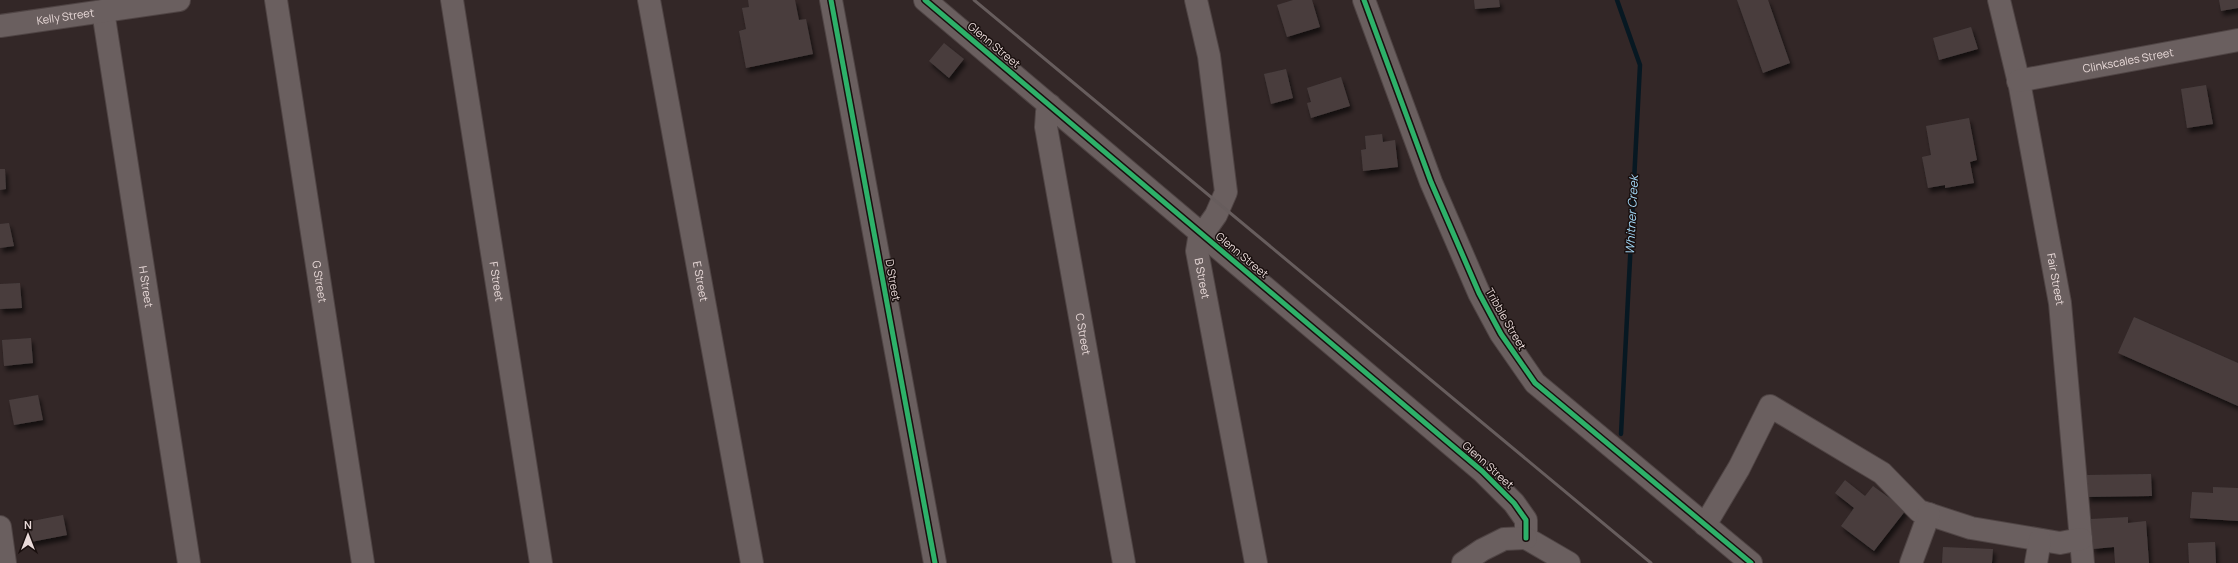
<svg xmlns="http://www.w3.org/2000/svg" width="2238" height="563" font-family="Manrope,sans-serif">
	<defs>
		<filter id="shadow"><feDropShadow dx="2.5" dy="4.5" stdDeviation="2" flood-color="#0009"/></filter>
	</defs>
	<rect width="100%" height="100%" fill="#332727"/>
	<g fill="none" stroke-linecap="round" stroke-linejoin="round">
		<path stroke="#071822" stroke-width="4.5" d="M 1617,0 L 1640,65 L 1621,434"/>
	</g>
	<path fill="#483e3e" filter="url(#shadow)" d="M 748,0 L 795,0 L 799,20 L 806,19 L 813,54 L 746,68 L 739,31 L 746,29 L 742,8 L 749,7 Z
		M 1293,0 L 1312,0 L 1320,27 L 1287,37 L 1277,5 Z
		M 1474,0 L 1499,0 L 1500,7 L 1475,9 Z
		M 1737,0 L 1768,0 L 1790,63 L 1763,73 Z
		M 2219,0 L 2238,0 L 2238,8 L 2221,11 Z
		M 1971,27 L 1978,49 L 1939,60 L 1933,38 Z
		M 944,43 L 964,59 L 949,78 L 929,61 Z
		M 1286,69 L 1293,98 L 1271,104 L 1264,74 Z
		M 1341,77 L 1350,106 L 1311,118 L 1307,103 L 1311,102 L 1307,88 Z
		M 2206,85 L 2213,124 L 2187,128 L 2181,89 Z
		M 1969,118 L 1977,160 L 1970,162 L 1974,183 L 1945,188 L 1945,185 L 1928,188 L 1922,157 L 1931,155 L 1926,126 Z
		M 1382,134 L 1383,142 L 1395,140 L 1398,167 L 1363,171 L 1361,150 L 1366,149 L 1365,136 Z
		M 0,169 L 5,169 L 6,189 L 0,190 Z
		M 9,223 L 14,246 L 0,248 L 0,224 Z
		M 20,283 L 22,308 L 0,309 L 0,284 Z
		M 2134,317 L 2238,363 L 2238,406 L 2118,353 Z
		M 31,338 L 33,363 L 4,366 L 2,340 Z
		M 38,395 L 43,420 L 14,425 L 9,400 Z
		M 2151,474 L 2152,496 L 2087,497 L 2087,475 Z
		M 1845,480 L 1865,496 L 1873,486 L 1906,510 L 1874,551 L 1841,526 L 1854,508 L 1835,493 Z
		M 2213,487 L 2238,488 L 2238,521 L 2190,518 L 2192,492 L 2213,493 Z
		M 63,515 L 67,535 L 31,542 L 27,522 Z
		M 2128,517 L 2128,523 L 2146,521 L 2149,563 L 2115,563 L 2114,547 L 2093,549 L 2091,519 Z
		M 2215,542 L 2216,563 L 2189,563 L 2188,543 Z
		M 1943,547 L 1993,549 L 1992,563 L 1942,563 Z"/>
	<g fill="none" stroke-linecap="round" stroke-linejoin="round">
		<defs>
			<g id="minor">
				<path id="s1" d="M 276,0 L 363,563"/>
				<path id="s2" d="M 452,0 L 541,563"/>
				<path id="s3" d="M 649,0 L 752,563"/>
				<path d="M 831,0 L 935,563"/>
				<path d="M 925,0 L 1482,471 L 1514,503 L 1526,520 L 1526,538"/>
				<path id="s4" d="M 1196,0 L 1209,56 L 1226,192 L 1216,215 L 1199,239 L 1197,251 L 1256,563"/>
				<path d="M 1364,0 L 1431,182 L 1479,293 L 1501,334 L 1535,383 L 1751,563"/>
				<path id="s5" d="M 1999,0 L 2020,87 L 2060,303 L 2083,563"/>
				<path id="s6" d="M 103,11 L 189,563"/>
				<path id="s7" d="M 0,26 L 179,0"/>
				<path id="s8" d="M 2018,81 L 2238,40"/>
				<path id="s9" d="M 1050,105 L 1047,112 L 1046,127 L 1124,563"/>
				<path d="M 1705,525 L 1739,468 L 1770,406 L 1882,473 L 1919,511 L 1971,528 L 2060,543 L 2081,539"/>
				<path d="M 0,527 L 5,563"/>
				<path d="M 1526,538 L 1569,563"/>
				<path d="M 1463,563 L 1482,550 L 1504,539 L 1526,538"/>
				<path d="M 1911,563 L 1929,514"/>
				<path d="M 2036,563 L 2040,540"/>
			</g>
		</defs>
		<use href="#minor" stroke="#4f4444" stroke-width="24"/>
		<use href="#minor" stroke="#6a5f5f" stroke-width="22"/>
		<path stroke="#675d5d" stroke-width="3" d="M 974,0 L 1651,563"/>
		<defs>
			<path id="cycleway" d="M 831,0 L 935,563
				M 925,0 L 1482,471 L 1514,503 L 1526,520 L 1526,538
				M 1364,0 L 1431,182 L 1479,293 L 1501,334 L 1535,383 L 1751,563"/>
		</defs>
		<use href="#cycleway" stroke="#190f0e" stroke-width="8"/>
		<use href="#cycleway" stroke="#2db169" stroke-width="5"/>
	</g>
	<g text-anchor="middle" stroke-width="3" stroke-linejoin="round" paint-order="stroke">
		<g font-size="11" fill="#e9dad9" stroke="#190f0e">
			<text dy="4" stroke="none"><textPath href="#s7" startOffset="66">Kelly Street</textPath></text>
			<text transform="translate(994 45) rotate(40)" y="4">Glenn Street</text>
			<text dy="4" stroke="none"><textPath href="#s8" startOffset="112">Clinkscales Street</textPath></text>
			<text transform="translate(1242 255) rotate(40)" y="4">Glenn Street</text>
			<text dy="4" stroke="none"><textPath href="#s4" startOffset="289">B Street</textPath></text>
			<text dy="4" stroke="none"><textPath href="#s5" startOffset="285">Fair Street</textPath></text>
			<text transform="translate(893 280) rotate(80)" y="4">D Street</text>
			<text dy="4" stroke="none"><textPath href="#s1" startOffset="285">G Street</textPath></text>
			<text dy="4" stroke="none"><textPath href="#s2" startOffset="285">F Street</textPath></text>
			<text dy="4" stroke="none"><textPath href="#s3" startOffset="286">E Street</textPath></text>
			<text dy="4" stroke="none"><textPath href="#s6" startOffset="279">H Street</textPath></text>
			<text transform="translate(1506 319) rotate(60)" y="4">Tribble Street</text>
			<text dy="4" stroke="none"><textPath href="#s9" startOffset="233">C Street</textPath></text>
			<text transform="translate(1488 465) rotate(42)" y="4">Glenn Street</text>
		</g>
		<g font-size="12" font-style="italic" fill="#a5dbfb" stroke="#190f0e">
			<text transform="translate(1632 215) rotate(-87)" y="4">Whitner Creek</text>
		</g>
	</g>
	<g transform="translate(28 535)" stroke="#190f0e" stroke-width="3" paint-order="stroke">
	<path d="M0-3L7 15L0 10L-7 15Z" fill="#e9dad9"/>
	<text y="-6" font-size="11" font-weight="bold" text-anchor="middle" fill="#e9dad9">N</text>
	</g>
</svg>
